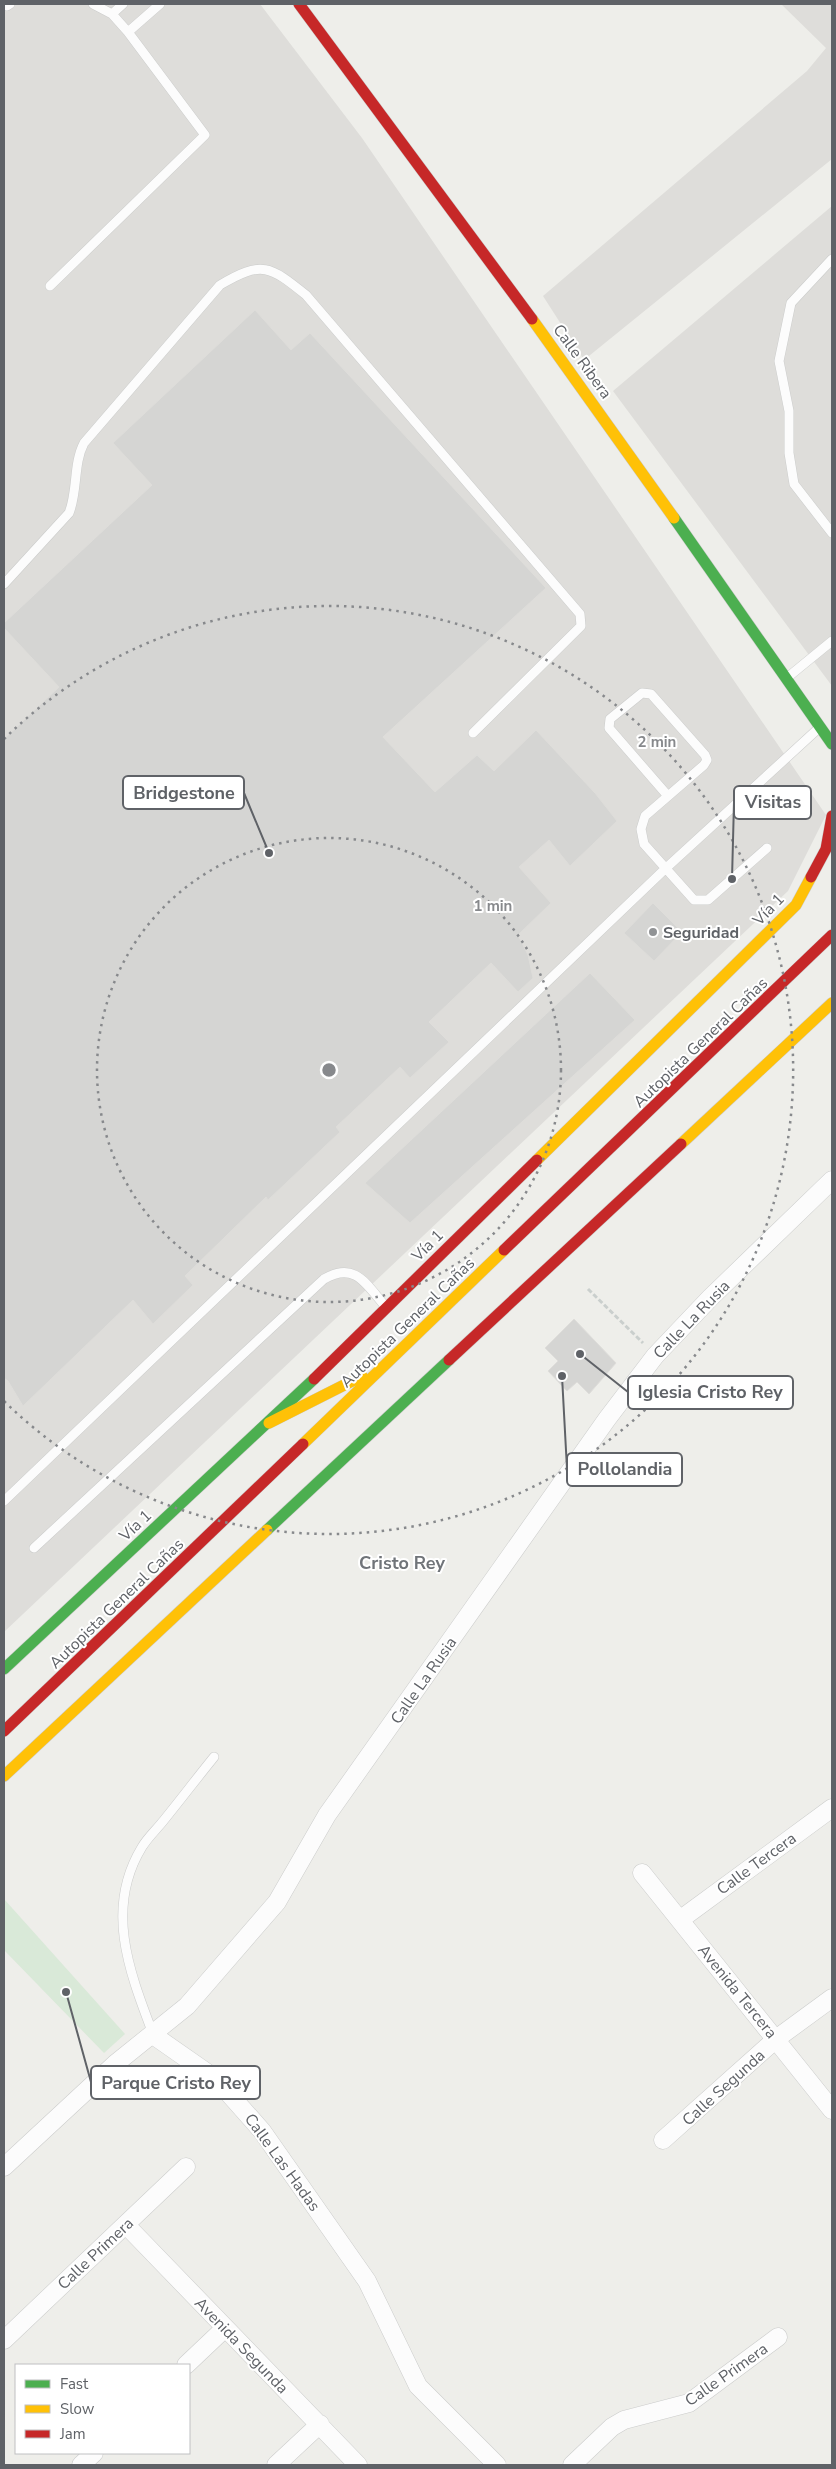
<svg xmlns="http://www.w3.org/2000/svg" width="836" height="2469" font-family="'Nunito Sans',sans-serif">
	<rect width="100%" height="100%" fill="#eeeeea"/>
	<path fill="#deddda" d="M 4,4 L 260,4 L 362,138 L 826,815 L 788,891 L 4,1632 Z
		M 781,4 L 832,4 L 832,159 L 584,360 L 543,296 L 807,71 L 826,48 Z
		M 832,206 L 832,686 L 613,391 Z"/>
	<path fill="#d9e9d8" d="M 4,1899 L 125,2034 L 104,2053 L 4,1950 Z"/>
	<path fill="#d5d5d3" stroke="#deddda" d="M 255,310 L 291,350 L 310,333 L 546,588 L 383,737 L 435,792 L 477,755 L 494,771 L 536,730 L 595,793 L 617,821 L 570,866 L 549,840 L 519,867 L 551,903 L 518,935 L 528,955 L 533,978 L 518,992 L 491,963 L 429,1022 L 449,1042 L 410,1078 L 400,1067 L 336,1127 L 340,1132 L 268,1200 L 266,1197 L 185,1276 L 193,1285 L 153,1324 L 133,1300 L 23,1406 L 8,1381 L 4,1378 L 4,739 L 59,687 L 4,628 L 4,623 L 152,485 L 113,443 Z
		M 653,903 L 682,932 L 654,961 L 624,933 Z
		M 590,973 L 635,1020 L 410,1223 L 365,1183 Z
		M 574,1319 L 616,1363 L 589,1394 L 577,1382 L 567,1391 L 548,1371 L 558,1361 L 545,1348 Z"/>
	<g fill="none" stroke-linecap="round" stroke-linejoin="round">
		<defs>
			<path id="lane" d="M 7,6 L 10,4
				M 112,14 L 123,4
				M 128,32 L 160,4
				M 832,259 L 791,303 L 779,361 L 789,411 L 789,453 L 794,484 L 832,533
				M 50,286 L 205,135 L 128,32 L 112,14 L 93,4
				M 4,584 L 69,513 C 78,491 73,464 84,443 L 220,285 C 262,260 270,266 306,295 L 580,614 L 581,626 L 473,733
				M 788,677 L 832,641
				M 668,796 L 609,728 L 610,719 L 642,693 L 651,694 L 705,755 L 707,760 L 704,765 L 645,816 L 641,829 L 644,844 L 694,900 L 708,900 L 767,848
				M 4,1501 L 665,869 L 820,727
				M 34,1548 L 324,1279 C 355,1261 366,1284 385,1306
				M 153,2034 C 130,1973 104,1909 142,1847 C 148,1837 157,1829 164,1820 C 181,1799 197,1778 214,1757"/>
			<path id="street" d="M 642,1873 L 832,2110
				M 681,1919 L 832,1808
				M 153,2035 L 216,2079 L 262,2131 L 367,2281 L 418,2386 L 497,2465
				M 663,2140 L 776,2039 L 832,1998
				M 4,2167 L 115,2064 L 187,2006 L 277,1902 L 327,1815 L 607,1419 L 655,1356 L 710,1298 L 832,1180
				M 126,2225 L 358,2465
				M 4,2340 L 186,2167
				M 186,2365 L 224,2329
				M 81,2465 L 94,2453
				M 276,2465 L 320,2424
				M 572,2465 L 612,2427 L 624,2420 L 689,2403 L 778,2337"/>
			<path id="fast" d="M 674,518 L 832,744
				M 267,1530 L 449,1360
				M 4,1669 L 314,1379"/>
			<path id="slow" d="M 532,319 L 674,518
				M 681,1144 L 832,1003
				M 537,1160 L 796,905 L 811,877
				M 269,1423 L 362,1376
				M 303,1444 L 504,1250
				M 4,1776 L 267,1530"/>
			<path id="jam" d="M 299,4 L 532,319
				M 811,877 L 826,849 L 832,816
				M 504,1250 L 832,935
				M 449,1360 L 681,1144
				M 314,1379 L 537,1160
				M 4,1731 L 303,1444"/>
		</defs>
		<use href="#lane" stroke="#cbcccb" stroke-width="10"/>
		<use href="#street" stroke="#cbcccb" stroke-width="19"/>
		<use href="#fast" stroke="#cacaca" stroke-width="12"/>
		<use href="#slow" stroke="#cacaca" stroke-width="12"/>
		<use href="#jam" stroke="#cacaca" stroke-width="12"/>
		<path stroke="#cacfcd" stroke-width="3" stroke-dasharray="5 2.5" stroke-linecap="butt" d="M 588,1289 L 643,1343"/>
		<use href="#lane" stroke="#fcfcfc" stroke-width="9"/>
		<use href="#street" stroke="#fcfcfc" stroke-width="18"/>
		<use href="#fast" stroke="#4caf50" stroke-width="11"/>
		<use href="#slow" stroke="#ffc107" stroke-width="11"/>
		<use href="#jam" stroke="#c62828" stroke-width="11"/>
	</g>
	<g fill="none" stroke="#87898c" stroke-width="2.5" stroke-dasharray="2.5 5">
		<circle cx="329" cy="1070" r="232"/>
		<path d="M4 739A464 464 0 1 1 4 1401"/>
	</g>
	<circle fill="#919395" stroke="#fff" stroke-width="2" cx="653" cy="932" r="5"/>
	<g text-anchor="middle" stroke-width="4" stroke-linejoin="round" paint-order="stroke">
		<g font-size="16" fill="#5f6267" stroke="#fff">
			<text transform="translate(583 361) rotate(54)" y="6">Calle Ribera</text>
			<text transform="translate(768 909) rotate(-46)" y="6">Vía 1</text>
			<text transform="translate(700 1042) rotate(-44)" y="6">Autopista General Cañas</text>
			<text transform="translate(427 1245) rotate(-45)" y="6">Vía 1</text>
			<text transform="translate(691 1319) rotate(-46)" y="6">Calle La Rusia</text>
			<text transform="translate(407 1322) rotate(-44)" y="6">Autopista General Cañas</text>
			<text transform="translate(135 1525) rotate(-43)" y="6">Vía 1</text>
			<text transform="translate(116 1603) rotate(-44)" y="6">Autopista General Cañas</text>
			<text transform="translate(423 1680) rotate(-55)" y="6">Calle La Rusia</text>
			<text transform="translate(756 1863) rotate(-36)" y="6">Calle Tercera</text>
			<text transform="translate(738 1991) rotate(51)" y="6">Avenida Tercera</text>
			<text transform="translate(723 2087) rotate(-42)" y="6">Calle Segunda</text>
			<text transform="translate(283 2162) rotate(54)" y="6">Calle Las Hadas</text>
			<text transform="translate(95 2253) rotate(-43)" y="6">Calle Primera</text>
			<text transform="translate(242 2345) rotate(46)" y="6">Avenida Segunda</text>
			<text transform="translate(726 2374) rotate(-35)" y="6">Calle Primera</text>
		</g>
		<g font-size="16" font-weight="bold" fill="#5f6267" stroke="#fff" text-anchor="start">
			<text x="663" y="938">Seguridad</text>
		</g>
		<g font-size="18" font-weight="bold" fill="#707479" stroke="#fff">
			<text x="402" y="1569">Cristo Rey</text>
		</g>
	</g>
	<circle cx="329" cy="1070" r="8" fill="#87898c" stroke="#fff" stroke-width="2.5"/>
	<g font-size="15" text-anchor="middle" font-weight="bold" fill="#87898c" stroke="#fff" stroke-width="4" stroke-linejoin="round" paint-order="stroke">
		<text x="657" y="747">2 min</text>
		<text x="493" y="911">1 min</text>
	</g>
	<path fill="none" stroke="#5f6267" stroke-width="2" d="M269 853L244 793M732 879L734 802M580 1354L628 1392M562 1376L567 1469M66 1992L91 2082"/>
	<g fill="#5f6267" stroke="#fff" stroke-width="2">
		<circle cx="269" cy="853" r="5"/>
		<circle cx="732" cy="879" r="5"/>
		<circle cx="580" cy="1354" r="5"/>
		<circle cx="562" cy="1376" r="5"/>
		<circle cx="66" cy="1992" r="5"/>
	</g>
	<g fill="#fff" stroke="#5f6267" stroke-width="2">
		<rect x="123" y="776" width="121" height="33" rx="5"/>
		<rect x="734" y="786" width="77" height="33" rx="5"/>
		<rect x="628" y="1376" width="165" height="33" rx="5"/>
		<rect x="567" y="1453" width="115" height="33" rx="5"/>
		<rect x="91" y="2066" width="169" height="33" rx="5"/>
	</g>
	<g font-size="18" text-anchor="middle" font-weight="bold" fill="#5f6267">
		<text x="184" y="799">Bridgestone</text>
		<text x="773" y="808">Visitas</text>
		<text x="710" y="1398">Iglesia Cristo Rey</text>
		<text x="625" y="1475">Pollolandia</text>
		<text x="176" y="2089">Parque Cristo Rey</text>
	</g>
	<rect width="836" height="2469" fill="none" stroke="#5f6267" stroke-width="10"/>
	<rect x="15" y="2364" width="175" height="90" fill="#ffffff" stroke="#bfc0c2"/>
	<rect x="25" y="2380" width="25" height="8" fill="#4caf50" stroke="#bfc0c2"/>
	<text x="60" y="2389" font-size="15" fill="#5f6267">Fast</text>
	<rect x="25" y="2405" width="25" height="8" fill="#ffc107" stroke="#bfc0c2"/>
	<text x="60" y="2414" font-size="15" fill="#5f6267">Slow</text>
	<rect x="25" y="2430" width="25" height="8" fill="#c62828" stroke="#bfc0c2"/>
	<text x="60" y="2439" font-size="15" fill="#5f6267">Jam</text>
</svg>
